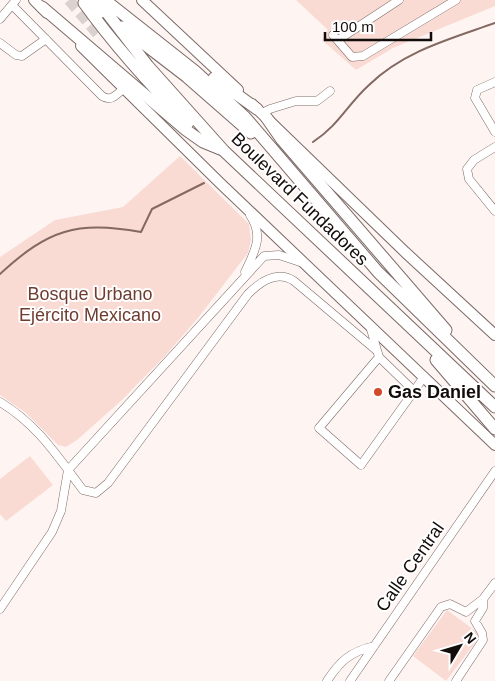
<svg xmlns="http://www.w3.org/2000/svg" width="495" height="681" font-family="Helvetica,sans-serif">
	<rect width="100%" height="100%" fill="#fef5f3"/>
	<path fill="#fadbd4" d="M 296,0 L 495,0 L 495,6 L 393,48 L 356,70 L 322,40 L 328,30 Z
		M 180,156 L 249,224 L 251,240 L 248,253 L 198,318 L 165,356 L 121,401 L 77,440 L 66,447 L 58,445 L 26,413 L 0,395 L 0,257 L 55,220 L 123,207 Z
		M 30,456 L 53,485 L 6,521 L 0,514 L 0,479 Z
		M 447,610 L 481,635 L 446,681 L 413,656 Z"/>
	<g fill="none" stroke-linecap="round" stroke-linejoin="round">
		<path stroke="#836962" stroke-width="2" d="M 313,142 C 339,125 347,105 369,85 C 404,51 450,39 495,23
			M 0,274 C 49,229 76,221 141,232 L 152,209 L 204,183"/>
		<path stroke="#dbd2d0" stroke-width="11" stroke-dasharray="11 5.5" stroke-linecap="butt" d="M 69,0 L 101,38"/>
		<defs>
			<path id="minor" d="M 12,5 L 102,96 C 111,102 116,95 123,89
				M 0,19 L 16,0
				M 333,35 L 352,57 L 363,56 L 456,0
				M 338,40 L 399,0
				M 0,43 L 16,55 L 22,56 L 46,39
				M 495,82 L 477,90 L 475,98 L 495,132
				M 262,113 L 270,109 L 296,101 L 317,101 L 330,91
				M 495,147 L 474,160 L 467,169 L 469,179 L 495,211
				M 245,272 C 255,251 264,236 250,215
				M 370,326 L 379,357 L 414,391 L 423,378
				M 379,357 L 319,428 L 361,465 L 414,391
				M 0,402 C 38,425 57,456 83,490 L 96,493 L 108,483 L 248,294 C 261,281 277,270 294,281 L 376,350
				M 68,470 L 264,256 L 279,255 L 300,262
				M 0,609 L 52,532 L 61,511 L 68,470
				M 327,681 C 340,661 350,652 374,646
				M 350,681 L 495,471
				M 389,681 L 441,607 L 450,604 L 466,612 L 483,599 L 495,583
				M 456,681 L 483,640 L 482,633 L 475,621 L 483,608 L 483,599"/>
			<path id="major" d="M 34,0 L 47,13
				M 142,0 L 238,90
				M 81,46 L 220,183 L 495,445
				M 252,104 L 405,252 L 495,335"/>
			<path id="highway" d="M 85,0 L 101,12
				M 97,0 L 148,66 L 224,151 L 495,407
				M 105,0 L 195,71 L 245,117 L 378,272 L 495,386
				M 84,3 C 115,46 151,86 188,123
				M 42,7 L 186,130 L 203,142 L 220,149
				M 122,27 L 187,77 L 251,133
				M 214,78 L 257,109
				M 266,117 L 282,140 L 446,330
				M 436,360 L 495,429"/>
		</defs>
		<use href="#minor" stroke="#7c6a66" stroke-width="9"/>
		<use href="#major" stroke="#7c6a66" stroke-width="12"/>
		<use href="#highway" stroke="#7c6a66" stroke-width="13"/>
		<use href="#minor" stroke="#fff" stroke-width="8"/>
		<use href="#major" stroke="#fff" stroke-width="10"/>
		<use href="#highway" stroke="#fff" stroke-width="11"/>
	</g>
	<circle fill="#d4492b" stroke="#fff" stroke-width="2" cx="378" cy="392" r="5"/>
	<g text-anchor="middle" stroke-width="4" stroke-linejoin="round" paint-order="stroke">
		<g font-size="18" fill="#120c0a" stroke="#fff">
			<text transform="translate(300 199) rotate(44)" y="6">Boulevard Fundadores</text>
			<text transform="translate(410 567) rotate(-55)" y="6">Calle Central</text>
		</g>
		<g font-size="18" fill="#6f3c30" stroke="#fff">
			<text x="90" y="300">Bosque Urbano<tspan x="90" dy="21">Ejército Mexicano</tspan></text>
		</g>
		<g font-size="18" font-weight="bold" fill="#120c0a" stroke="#fff" text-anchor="start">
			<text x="388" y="398">Gas Daniel</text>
		</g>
	</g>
	<g transform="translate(460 646) rotate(52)" stroke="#ffffff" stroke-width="4" paint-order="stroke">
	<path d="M0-4L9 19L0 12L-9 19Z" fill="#120c0a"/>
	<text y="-8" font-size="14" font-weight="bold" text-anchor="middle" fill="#120c0a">N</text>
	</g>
	<path d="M325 32v8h106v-8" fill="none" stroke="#120c0a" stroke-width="2.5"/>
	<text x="332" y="32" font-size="15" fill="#120c0a" stroke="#ffffff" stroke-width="4" paint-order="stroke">100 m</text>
</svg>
